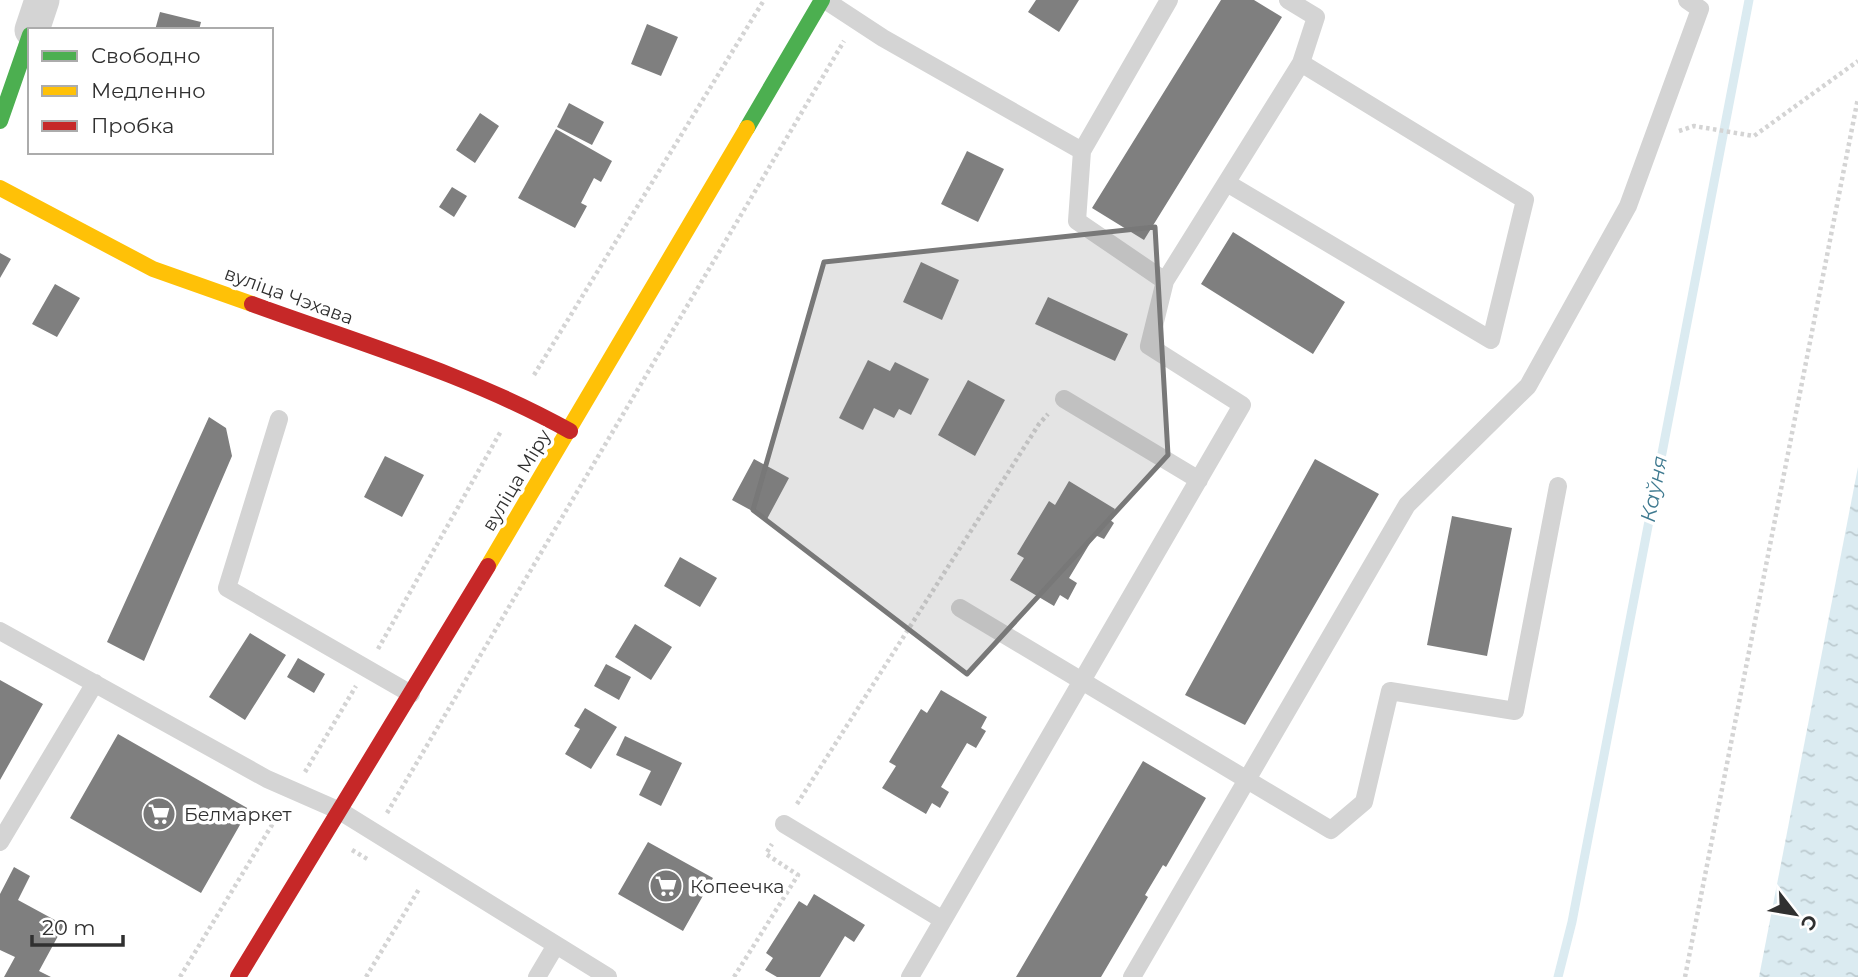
<svg xmlns="http://www.w3.org/2000/svg" width="1858" height="977" font-family="Montserrat,sans-serif">
	<defs>
		<pattern id="water-ripples" width="26" height="14" patternUnits="userSpaceOnUse" patternTransform="scale(1.75)"><rect width="26" height="14" fill="#dbebf1"/><path d="M2 4q2-2 4 0t4 0M15 11q2-2 4 0t4 0" fill="none" stroke="#bccacf"/></pattern>
	</defs>
	<rect width="100%" height="100%" fill="#fff"/>
	<path fill="url(#water-ripples)" d="M 1858,467 L 1858,977 L 1759,977 Z"/>
	<g fill="none" stroke-linecap="round" stroke-linejoin="round">
		<path stroke="#dbebf1" stroke-width="9" d="M 1558,977 L 1572,922 L 1749,0"/>
	</g>
	<path fill="#7f7f7f" d="M 1036,0 L 1079,0 L 1059,32 L 1028,12 Z
		M 1221,0 L 1254,0 L 1282,17 L 1144,240 L 1092,208 Z
		M 160,12 L 201,22 L 199,30 L 155,30 Z
		M 647,24 L 678,37 L 661,76 L 631,64 Z
		M 569,103 L 604,122 L 592,145 L 557,127 Z
		M 480,113 L 499,126 L 475,163 L 456,150 Z
		M 556,129 L 612,161 L 601,182 L 594,178 L 581,203 L 587,206 L 575,228 L 518,198 Z
		M 967,151 L 1004,169 L 978,222 L 941,204 Z
		M 452,187 L 467,196 L 454,217 L 439,207 Z
		M 1233,232 L 1345,302 L 1313,354 L 1201,284 Z
		M 0,253 L 11,259 L 0,278 Z
		M 921,262 L 959,280 L 942,320 L 903,302 Z
		M 55,284 L 80,298 L 57,337 L 32,324 Z
		M 1048,297 L 1128,334 L 1115,361 L 1035,324 Z
		M 868,360 L 890,371 L 895,362 L 929,379 L 911,415 L 899,409 L 894,418 L 874,408 L 863,430 L 839,418 Z
		M 968,380 L 1005,400 L 975,456 L 938,435 Z
		M 209,417 L 226,428 L 232,456 L 144,661 L 107,642 Z
		M 385,456 L 424,475 L 402,517 L 364,497 Z
		M 754,459 L 789,478 L 767,519 L 732,500 Z
		M 1315,459 L 1379,494 L 1245,725 L 1185,695 Z
		M 1069,481 L 1115,509 L 1109,519 L 1114,523 L 1104,539 L 1095,535 L 1069,578 L 1077,583 L 1068,600 L 1060,595 L 1054,606 L 1010,580 L 1024,558 L 1017,554 L 1049,501 L 1055,505 Z
		M 1452,516 L 1512,528 L 1487,656 L 1427,645 Z
		M 680,557 L 717,578 L 700,607 L 664,586 Z
		M 635,624 L 672,647 L 651,680 L 615,657 Z
		M 250,633 L 286,655 L 245,720 L 209,697 Z
		M 298,658 L 325,674 L 314,693 L 287,677 Z
		M 606,664 L 631,677 L 619,700 L 594,686 Z
		M 0,680 L 43,704 L 0,780 Z
		M 941,690 L 987,717 L 981,728 L 986,731 L 976,748 L 967,743 L 941,787 L 949,792 L 940,808 L 932,803 L 926,814 L 882,788 L 896,766 L 889,762 L 921,709 L 927,713 Z
		M 585,708 L 617,727 L 591,769 L 565,754 L 580,729 L 574,726 Z
		M 118,734 L 249,809 L 201,893 L 70,818 Z
		M 625,736 L 682,763 L 661,806 L 639,795 L 651,771 L 616,755 Z
		M 1143,761 L 1206,798 L 1166,867 L 1163,865 L 1145,895 L 1148,897 L 1101,977 L 1016,977 Z
		M 648,842 L 713,878 L 683,931 L 618,894 Z
		M 14,867 L 30,876 L 18,900 L 64,925 L 39,971 L 51,977 L 4,977 L 15,957 L 0,950 L 0,894 Z
		M 814,894 L 865,925 L 854,942 L 845,936 L 820,977 L 777,977 L 765,970 L 773,958 L 766,953 L 799,901 L 807,906 Z"/>
	<g fill="none" stroke-linecap="round" stroke-linejoin="round">
		<path stroke="#d4d4d4" stroke-width="4.5" stroke-dasharray="3.5 3.5" stroke-linecap="butt" d="M 1679,131 L 1694,126 L 1754,136 L 1858,61
			M 534,375 L 764,0
			M 378,649 L 501,431
			M 305,772 L 356,686
			M 797,804 L 1039,424 L 1048,414
			M 387,813 L 844,41
			M 352,850 L 369,860
			M 180,977 L 281,810
			M 366,977 L 419,889
			M 734,977 L 798,875 L 766,854 L 772,844
			M 1685,977 L 1858,98"/>
		<path stroke="#d4d4d4" stroke-width="18" d="M 825,0 L 883,38 L 1082,151
			M 1227,183 L 1491,340 L 1525,200 L 1301,63
			M 1165,281 L 1301,63 L 1316,17 L 1288,0
			M 1064,399 L 1199,480
			M 279,419 L 227,588 L 411,694
			M 960,608 L 1331,830 L 1364,802 L 1390,691 L 1515,711 L 1558,486
			M 0,631 L 267,779 L 340,811 L 608,977
			M 784,824 L 943,920
			M 0,842 L 95,683
			M 537,977 L 556,945
			M 910,977 L 1242,405 L 1149,346 L 1165,281 L 1077,221 L 1082,151 L 1169,0
			M 1132,977 L 1407,505 L 1528,386 L 1628,206 L 1700,9 L 1687,0"/>
		<path stroke="#d4d4d4" stroke-width="35" d="M 32,30 L 42,0"/>
		<path stroke="#4caf50" stroke-width="16" d="M 0,121 L 30,35
			M 747,128 L 822,0"/>
		<path stroke="#ffc107" stroke-width="16" d="M 0,188 L 153,269 L 252,304
			M 488,566 L 747,128"/>
		<path stroke="#c62828" stroke-width="16" d="M 252,304 C 359,343 470,375 570,431
			M 238,977 L 488,566"/>
	</g>
	<path fill="#787878" fill-opacity="0.2" stroke="#787878" stroke-width="5" stroke-linejoin="round" d="M 1155,227 L 1168,455 L 967,674 L 753,510 L 824,262 Z"/>
	<defs>
		<symbol id="supermarket-disc" viewBox="-11 -11 22 22"><circle r="9.5" fill="#787878" stroke="#fff"/><path d="M-6-5.5h2.5l.6 2H6L4.5 2H-2.5L-4.4-4H-6ZM-1.5 3.2a1.3 1.3 0 1 0 .1 0ZM3 3.2a1.3 1.3 0 1 0 .1 0Z" fill="#fff"/></symbol>
	</defs>
	<g fill-rule="evenodd">
		<use href="#supermarket-disc" x="140" y="795" width="38" height="38"/>
		<use href="#supermarket-disc" x="647" y="867" width="38" height="38"/>
	</g>
	<g text-anchor="middle" stroke-width="7" stroke-linejoin="round" paint-order="stroke">
		<g font-size="19" fill="#303030" stroke="#fff">
			<text transform="translate(289 295) rotate(20)" y="7">вуліца Чэхава</text>
			<text transform="translate(516 480) rotate(-59)" y="7">вуліца Міру</text>
		</g>
		<g font-size="19" fill="#303030" stroke="#fff" text-anchor="start">
			<text x="184" y="821">Белмаркет</text>
			<text x="690" y="893">Копеечка</text>
		</g>
		<g font-size="21" font-style="italic" fill="#3f7a90" stroke="#fff">
			<text transform="translate(1654 489) rotate(-79)" y="7">Каўня</text>
		</g>
	</g>
	<rect x="28" y="28" width="245" height="126" fill="#ffffff" stroke="#acacac" stroke-width="2"/>
	<rect x="42" y="51" width="35" height="10" fill="#4caf50" stroke="#acacac" stroke-width="2"/>
	<text x="91" y="63" font-size="21" fill="#303030">Свободно</text>
	<rect x="42" y="86" width="35" height="10" fill="#ffc107" stroke="#acacac" stroke-width="2"/>
	<text x="91" y="98" font-size="21" fill="#303030">Медленно</text>
	<rect x="42" y="121" width="35" height="10" fill="#c62828" stroke="#acacac" stroke-width="2"/>
	<text x="91" y="133" font-size="21" fill="#303030">Пробка</text>
	<g transform="translate(1795 914) rotate(121)" stroke="#ffffff" stroke-width="5" paint-order="stroke">
	<path d="M0-5L12 26L0 18L-12 26Z" fill="#303030"/>
	<text y="-10" font-size="19" font-weight="bold" text-anchor="middle" fill="#303030">С</text>
	</g>
	<path d="M32 935v10h91v-10" fill="none" stroke="#303030" stroke-width="3.5"/>
	<text x="42" y="935" font-size="21" fill="#303030" stroke="#ffffff" stroke-width="5" paint-order="stroke">20 m</text>
</svg>
